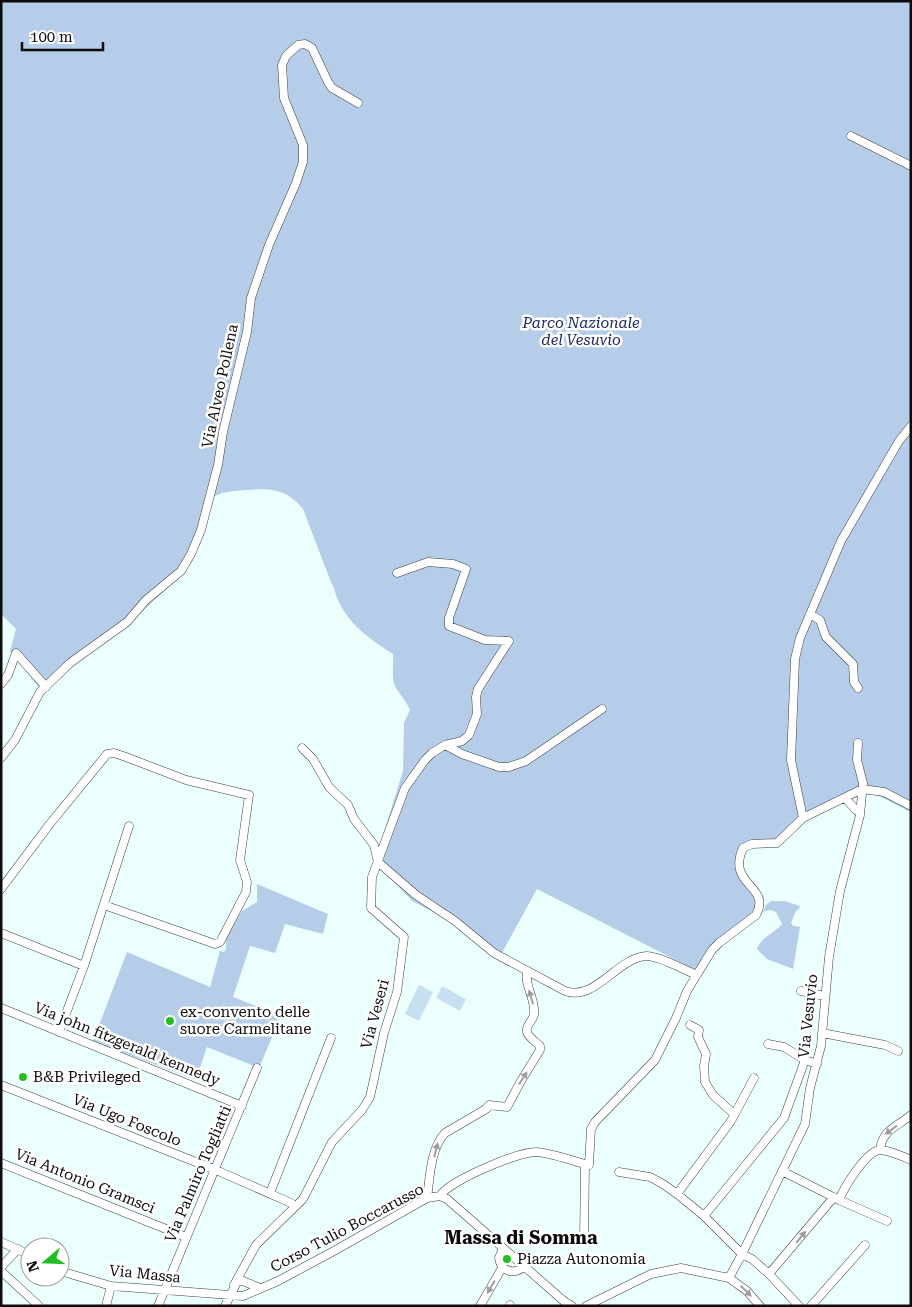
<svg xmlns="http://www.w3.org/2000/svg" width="912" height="1307" font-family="'Roboto Serif',serif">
	<rect width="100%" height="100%" fill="#ebfffc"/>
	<path fill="#b5cde9" d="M 1,1 L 911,1 L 911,812 C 903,809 879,795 872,794 C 860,794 819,811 808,818 C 798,824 793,837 783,842 C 763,853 749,836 741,865 C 747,878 756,886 764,897 L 763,910 L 758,918 L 726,941 L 716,951 L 703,974 L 537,889 L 498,960 L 449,920 L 412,901 L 387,874 L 377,854 L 403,771 L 404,723 L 410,710 C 406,700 399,694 395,686 C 391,677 394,664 393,654 C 371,640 349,625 338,600 C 335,594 335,588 331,582 L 303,509 C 287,489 270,488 247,490 C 234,491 224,491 213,497 L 200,542 L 192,562 L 181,576 L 130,622 L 65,672 L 44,694 L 10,651 L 16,629 L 1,614 Z
		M 257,884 L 328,914 L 323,934 L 285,924 L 275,953 L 250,946 L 233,997 L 281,1016 L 259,1068 L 207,1047 L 196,1080 L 93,1041 L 127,952 L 210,987 L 220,951 L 224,952 L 226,949 L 226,938 L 242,911 L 257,902 Z
		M 771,901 L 785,901 L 800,906 L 799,909 L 796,911 L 791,923 L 793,926 L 800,927 L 793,969 L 767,959 L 757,949 C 761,937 775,933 782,924 L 776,912 L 770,910 L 763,912 L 766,905 Z"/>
	<path fill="#c7e0f0" d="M 419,985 L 433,992 L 419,1021 L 405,1014 Z
		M 442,986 L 466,999 L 460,1011 L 436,998 Z"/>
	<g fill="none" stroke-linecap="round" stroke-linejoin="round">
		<defs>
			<path id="minor" d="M 851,136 L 911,166
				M 810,614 L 820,620 L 826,637 L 853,664 L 854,682 L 858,688
				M 1,684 L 8,675 L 16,653 L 46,687
				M 445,745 L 462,754 L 499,767 L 509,767 L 526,761 L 602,709
				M 302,748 L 313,759 L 329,787 L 348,805 L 354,819 L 374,845 L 378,862 L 416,895 L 455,921 L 494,953 L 565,991 C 595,1002 617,958 646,956 C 660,956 684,970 697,975
				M 1,758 L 15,740 L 40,692 L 70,663 L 127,622 L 146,600 L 181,571 L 191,554 L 201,530 L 218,465 L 223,432 L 247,332 L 251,298 L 269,245 L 296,183 L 303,162 L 303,145 L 284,98 L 282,65 L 286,56 L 298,45 L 305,44 L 312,48 L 328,82 L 332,88 L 358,103
				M 862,789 L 884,792 L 911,806
				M 845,798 L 856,810 L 860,812
				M 803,818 L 791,760 L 795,659 L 800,638 L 841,541 L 899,441 L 911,426
				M 1,889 L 49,825 L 107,754 L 114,753 L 126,757 L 186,780 L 249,795 L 240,860 L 247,882 L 246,892 L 220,942 L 215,944 L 104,905
				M 1,933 L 84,966
				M 801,991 L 825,996
				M 1,1008 L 242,1106
				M 690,1025 L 699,1030 L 698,1037 L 706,1054 L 704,1066 L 705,1082 L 713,1095 L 734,1114
				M 59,1032 L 84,966 L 129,826
				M 822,1033 L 885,1045 L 898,1051
				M 768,1044 L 784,1047 L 805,1060
				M 1,1085 L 216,1170 L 291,1203
				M 880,1150 C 882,1130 897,1127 911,1115
				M 1,1163 L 186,1237
				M 782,1171 L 839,1200 L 887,1221
				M 619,1172 L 650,1177 L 663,1184 L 677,1194 L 704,1216 L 742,1254 L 752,1259 L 769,1274 L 799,1306
				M 270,1193 L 331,1038
				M 677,1194 L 731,1121 L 754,1078
				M 440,1196 C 448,1181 518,1152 536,1152 C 548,1152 576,1162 589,1165 L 591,1129 L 595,1122 L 655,1060 L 676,1018 L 687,991 L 712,950 L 719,943 L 756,915 C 772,885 726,886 743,848 L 752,844 L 777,843 L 803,818 L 862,789
				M 427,1198 C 430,1178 430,1149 445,1133 L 486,1109 L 489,1105 L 507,1107 L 521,1081 L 540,1050 L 540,1046 C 536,1042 528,1037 527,1032 C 525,1025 534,1020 534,1014 C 536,999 524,986 527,971
				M 839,1200 C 844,1188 867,1149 881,1150 C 890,1151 902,1156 911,1160
				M 704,1216 L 784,1118 L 805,1060 L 817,1064
				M 584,1241 L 585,1164
				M 1,1242 L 30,1255
				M 503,1248 L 499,1258 C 501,1271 514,1276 524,1266
				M 1,1267 L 18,1249
				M 1,1271 L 39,1306
				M 60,1271 L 111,1286 L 243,1296 L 278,1281 L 334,1251 L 427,1198 L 440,1196 L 447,1199 L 565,1302 L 572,1306
				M 769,1274 L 834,1197
				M 729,1278 L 742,1254 L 805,1124 L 810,1088 L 821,1046 L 829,957 L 840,891 L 860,815 L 863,783 L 857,760 L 858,743
				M 234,1285 L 256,1245 L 303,1199 L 332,1142 L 362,1110 L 370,1097 L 384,1033 L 397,992 L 404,937 L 371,908 L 372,877 L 405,788 L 425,760 L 432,753 L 445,745 L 462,741 L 469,735 L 477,714 L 476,697 L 478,689 L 509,641 L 485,640 L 449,626 L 449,618 L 466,569 L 453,564 L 428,562 L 397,573
				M 106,1306 L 111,1286
				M 158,1306 L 257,1068
				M 225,1306 L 237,1282 L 243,1281 L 260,1288
				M 480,1306 L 502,1268
				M 510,1306 L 510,1305
				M 586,1306 L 651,1274 L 681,1268 L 729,1278 L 747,1291 L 760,1306
				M 811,1306 L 865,1245"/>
		</defs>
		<use href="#minor" stroke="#3f3f3f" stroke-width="9"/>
		<use href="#minor" stroke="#fff" stroke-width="8"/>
	</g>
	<defs><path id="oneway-solid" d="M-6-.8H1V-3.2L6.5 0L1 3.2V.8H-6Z" transform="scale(1.25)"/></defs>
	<g fill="#9e9e9e">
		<use href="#oneway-solid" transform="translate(531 997) rotate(-106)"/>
		<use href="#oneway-solid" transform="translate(523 1078) rotate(-57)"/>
		<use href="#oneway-solid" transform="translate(891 1130) rotate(144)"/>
		<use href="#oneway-solid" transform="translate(436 1150) rotate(-76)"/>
		<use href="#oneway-solid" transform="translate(801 1237) rotate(-50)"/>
		<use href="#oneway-solid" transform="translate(491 1287) rotate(120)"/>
		<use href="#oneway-solid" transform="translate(746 1291) rotate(44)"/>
	</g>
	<g fill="#22be24" stroke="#fff" stroke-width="2">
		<circle cx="170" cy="1021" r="5"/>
		<circle cx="23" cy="1077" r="5"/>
		<circle cx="507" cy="1259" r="5"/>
	</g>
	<g text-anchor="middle" stroke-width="5" stroke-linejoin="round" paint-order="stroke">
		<g font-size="15" font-style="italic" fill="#1c2764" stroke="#fff">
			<text x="581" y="328">Parco Nazionale<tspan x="581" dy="17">del Vesuvio</tspan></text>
		</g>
		<g font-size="15" fill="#0c0c0c" stroke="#fff">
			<text transform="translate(220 386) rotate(-78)" y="5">Via Alveo Pollena</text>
			<text transform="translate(375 1014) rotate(-75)" y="5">Via Veseri</text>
			<text transform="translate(808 1016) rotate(-84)" y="5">Via Vesuvio</text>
			<text transform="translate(127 1044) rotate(22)" y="5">Via john fitzgerald kennedy</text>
			<text transform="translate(127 1120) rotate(22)" y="5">Via Ugo Foscolo</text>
			<text transform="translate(198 1174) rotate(-67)" y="5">Via Palmiro Togliatti</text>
			<text transform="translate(85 1181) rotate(22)" y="5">Via Antonio Gramsci</text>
			<text transform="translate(347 1228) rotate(-28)" y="5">Corso Tulio Boccarusso</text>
			<text transform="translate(145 1274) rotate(6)" y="5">Via Massa</text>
		</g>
		<g font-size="15" fill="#0c0c0c" stroke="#fff" text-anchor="start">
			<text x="180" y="1017">ex-convento delle<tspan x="180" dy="17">suore Carmelitane</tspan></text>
			<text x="33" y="1082">B&amp;B Privileged</text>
			<text x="517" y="1264">Piazza Autonomia</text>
		</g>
		<g font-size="18" font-weight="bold" fill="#0c0c0c" stroke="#fff">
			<text x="521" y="1244">Massa di Somma</text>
		</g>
	</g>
	<rect width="912" height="1307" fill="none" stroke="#0c0c0c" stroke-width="5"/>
	<g transform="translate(45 1262) rotate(251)"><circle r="24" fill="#ffffff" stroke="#9e9e9e"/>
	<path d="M0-4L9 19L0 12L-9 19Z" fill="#22be24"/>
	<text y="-8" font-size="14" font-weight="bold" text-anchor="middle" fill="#0c0c0c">N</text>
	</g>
	<path d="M22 42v8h81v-8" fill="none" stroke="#0c0c0c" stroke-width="2.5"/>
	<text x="30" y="42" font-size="15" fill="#0c0c0c" stroke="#ffffff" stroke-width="4" paint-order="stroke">100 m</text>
</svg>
